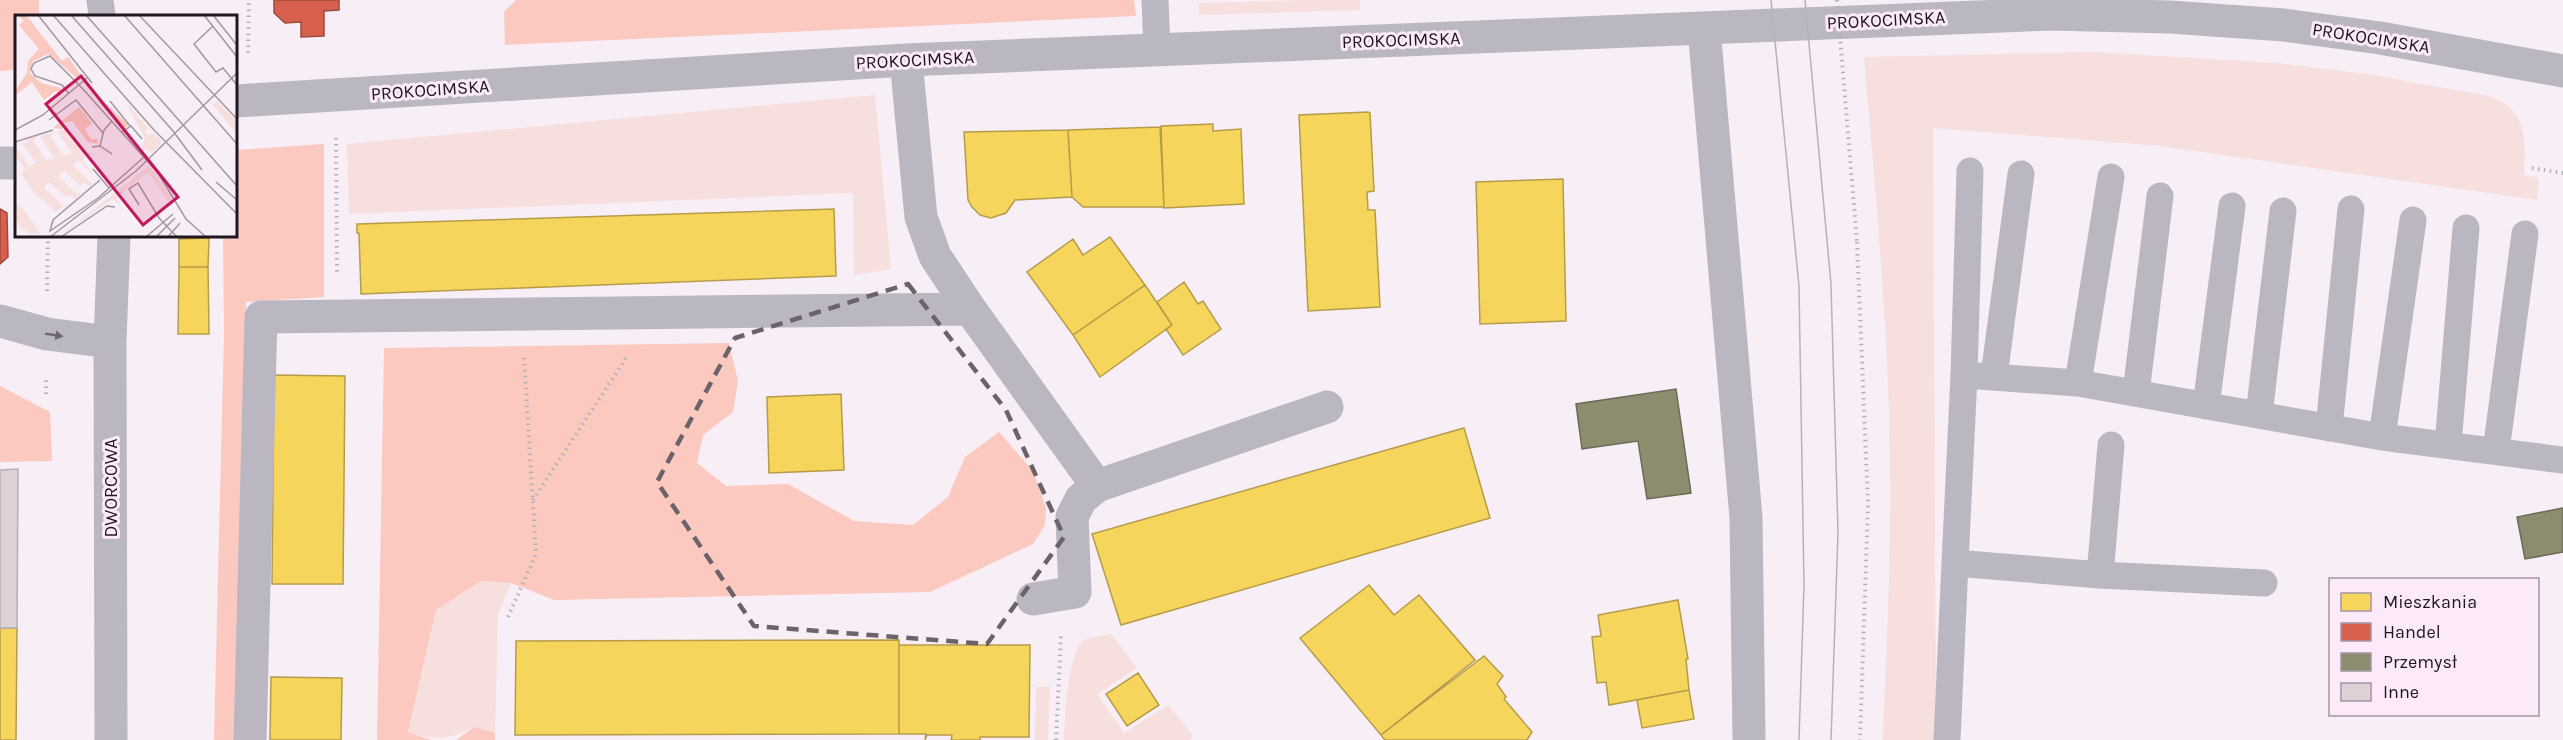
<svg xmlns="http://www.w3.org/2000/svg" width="2563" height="740" font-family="Karla,sans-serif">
	<rect width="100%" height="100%" fill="#f8eef6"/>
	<path fill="#f6dfdd" d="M 1306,0 L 1360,0 L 1360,10 L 1199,15 L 1199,3 Z
		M 2094,52 L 2277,63 L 2367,74 L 2489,96 C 2529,111 2525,139 2524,175 L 2539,178 L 2537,200 L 2161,146 L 1933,128 L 1936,740 L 1883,740 C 1885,666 1890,591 1890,517 C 1892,363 1877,210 1864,57 Z
		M 875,95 L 891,269 L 854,275 L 853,193 L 349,214 L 347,144 Z
		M 481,581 L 511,583 L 498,615 L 495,733 L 474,727 C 447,740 438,740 408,733 L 436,610 Z
		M 1111,634 L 1137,668 L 1097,694 L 1124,733 L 1168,705 L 1193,736 L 1190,740 L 1064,740 C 1065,720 1067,652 1084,640 C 1090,636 1103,636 1111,634 Z
		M 1050,686 L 1048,740 L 1035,740 L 1036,687 Z"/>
	<path fill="#fbc9c0" d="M 0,0 L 39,0 L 39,16 L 16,16 L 16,70 L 0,71 Z
		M 516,0 L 1134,0 L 1136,16 L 505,45 L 504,12 Z
		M 324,144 L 324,297 L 246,302 L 239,740 L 214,740 L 224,334 L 223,236 L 236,236 L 236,150 Z
		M 729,343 L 738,381 L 733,412 L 703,435 L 697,463 L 726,486 L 788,484 L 854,521 L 913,525 L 948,497 L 965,457 L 999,432 L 1033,471 L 1046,508 L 1045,525 L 1033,544 L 930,592 L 554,600 L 511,583 L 481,581 L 436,610 L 408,732 L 431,740 L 377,740 L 384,348 Z
		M 0,386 L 50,412 L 52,461 L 0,462 Z
		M 474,727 L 495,733 L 495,740 L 456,740 Z"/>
	<path fill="#f6d55c" stroke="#b69c4a" stroke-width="1.5" d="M 1368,112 L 1370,113 L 1374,191 L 1367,192 L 1368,210 L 1375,210 L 1380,307 L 1308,311 L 1299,115 Z
		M 1213,124 L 1213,131 L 1241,129 L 1244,204 L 1164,208 L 1161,126 Z
		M 1160,127 L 1164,207 L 1083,207 L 1072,197 L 1068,130 Z
		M 1068,130 L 1072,197 L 1015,200 L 1006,213 L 991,218 L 980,215 L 972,207 L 968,200 L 964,132 Z
		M 1563,179 L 1566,321 L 1480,324 L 1476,182 Z
		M 834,209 L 836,276 L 361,294 L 359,233 L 357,233 L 357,224 Z
		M 1110,237 L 1145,285 L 1073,335 L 1027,272 L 1073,239 L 1083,255 Z
		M 209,238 L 208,267 L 179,267 L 179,239 Z
		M 179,267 L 208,267 L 209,334 L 178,334 Z
		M 1184,282 L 1198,304 L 1203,301 L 1221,329 L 1183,355 L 1166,329 L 1172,325 L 1157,302 Z
		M 1145,285 L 1172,325 L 1100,377 L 1073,335 Z
		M 274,375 L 345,376 L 343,584 L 272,584 Z
		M 841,394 L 844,470 L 769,473 L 767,397 Z
		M 1464,428 L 1490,518 L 1121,625 L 1092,534 Z
		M 1369,585 L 1394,615 L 1419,595 L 1475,660 L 1381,735 L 1300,638 Z
		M 1678,600 L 1688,659 L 1686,659 L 1689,690 L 1609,705 L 1606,682 L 1597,683 L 1592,637 L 1601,636 L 1598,615 Z
		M 0,628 L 17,628 L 16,740 L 0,740 Z
		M 899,640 L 899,734 L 515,735 L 516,641 Z
		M 899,645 L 1030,645 L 1029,737 L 980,737 L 980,740 L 951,740 L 952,735 L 927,735 L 925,740 L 926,734 L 899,734 Z
		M 1484,656 L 1503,676 L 1497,684 L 1506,697 L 1504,699 L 1532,732 L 1527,740 L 1385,740 L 1381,735 Z
		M 1138,673 L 1159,705 L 1127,726 L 1106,694 Z
		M 271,677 L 342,678 L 341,740 L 270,740 Z
		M 1689,690 L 1694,719 L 1642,728 L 1637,700 Z"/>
	<path fill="#d6604d" stroke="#9f4a3f" stroke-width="1.5" d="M 274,0 L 339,0 L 339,10 L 324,11 L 324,36 L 301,37 L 301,22 L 285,23 L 274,13 Z
		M 0,209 L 7,213 L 8,257 L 0,264 Z"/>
	<path fill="#8c8c6e" stroke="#6c6956" stroke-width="1.5" d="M 1676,389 L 1691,493 L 1647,499 L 1638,441 L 1582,449 L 1576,404 Z
		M 2563,508 L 2563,552 L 2525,559 L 2517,517 Z"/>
	<path fill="#ded2d8" stroke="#b9aeb3" stroke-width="1.5" d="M 18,469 L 17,628 L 0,628 L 0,470 Z"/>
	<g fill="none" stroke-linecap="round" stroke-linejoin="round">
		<path stroke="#b4b0b8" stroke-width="4" stroke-dasharray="1.5 4.5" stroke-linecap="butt" d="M 248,53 L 249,0
			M 336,138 L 337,274
			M 2532,168 L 2563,173
			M 1857,242 L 1868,504 L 1860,740
			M 47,291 L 48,236
			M 46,394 L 46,377
			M 533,500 L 628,355
			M 508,617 L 536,554 L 524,356
			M 1056,740 L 1061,636"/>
		<path stroke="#bbb7c2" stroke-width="27" d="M 100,0 L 102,16
			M 1155,0 L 1157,50
			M 1964,375 L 1970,171
			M 1994,376 L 2021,174
			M 2078,383 L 2111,177
			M 2136,393 L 2160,196
			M 2206,406 L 2232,206
			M 2259,415 L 2283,211
			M 2329,428 L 2351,209
			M 2382,437 L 2413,220
			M 2448,445 L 2466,228
			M 2496,451 L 2525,234
			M 2100,575 L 2111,445
			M 2264,583 L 2100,575 L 1955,563 L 1964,375 L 2078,383 L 2382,437 L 2563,460
			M 1947,740 L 1955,563"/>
		<path stroke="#bbb7c2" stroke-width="33" d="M 1704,28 L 1746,518 L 1749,740
			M 906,60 L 921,217 L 935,256 L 970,309 L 1097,486
			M 236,101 L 906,60 L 2051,14 L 2170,17 L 2284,25 L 2380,38 L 2563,71
			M 0,163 L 16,163
			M 0,321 L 47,334 L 110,342
			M 1033,599 L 1075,592 L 1072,517 L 1081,499 L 1097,486 L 1327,407
			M 111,740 L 110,342 L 114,236
			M 250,740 L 261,317 L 970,309"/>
		<path stroke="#b7b2ba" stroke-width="1.5" d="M 1771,0 L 1799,286 L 1804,585 L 1799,740
			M 1805,0 L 1831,284 L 1838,532 L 1831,740"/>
		<path stroke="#b4b0b8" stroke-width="4" stroke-dasharray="1.5 4.5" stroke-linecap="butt" d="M 1837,0 L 1857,242"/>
	</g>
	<defs><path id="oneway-solid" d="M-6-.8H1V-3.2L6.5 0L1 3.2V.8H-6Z" transform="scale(1.5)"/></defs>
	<use fill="#6e6670" href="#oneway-solid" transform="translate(54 335) rotate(9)"/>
	<path fill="none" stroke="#6c626a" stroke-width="4.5" stroke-dasharray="12 8" stroke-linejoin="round" d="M 908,284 L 1006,410 L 1064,537 L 987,644 L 754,626 L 657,482 L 735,338 Z"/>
	<g text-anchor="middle" stroke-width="6" stroke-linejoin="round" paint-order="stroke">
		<g font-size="18" fill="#20161f" stroke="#fceafa">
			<text transform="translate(1886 20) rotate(-3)" y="6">PROKOCIMSKA</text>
			<text transform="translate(2371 38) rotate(9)" y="6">PROKOCIMSKA</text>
			<text transform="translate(1401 40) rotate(-2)" y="6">PROKOCIMSKA</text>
			<text transform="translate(915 60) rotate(-3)" y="6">PROKOCIMSKA</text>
			<text transform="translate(430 90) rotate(-4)" y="6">PROKOCIMSKA</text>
			<text transform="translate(111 488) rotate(-90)" y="6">DWORCOWA</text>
		</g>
	</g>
	<g transform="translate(15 15)">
		<rect width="222" height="222" fill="#f8eef6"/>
		<path d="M 202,86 L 222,106 L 222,119 L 198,90 ZM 111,88 L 133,113 L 130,117 L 134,121 L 138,118 L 147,127 L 138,137 L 126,133 L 130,123 ZM 50,114 L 69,138 L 73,136 L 69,140 L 78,137 L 74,141 L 76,145 L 71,141 L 67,145 L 82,164 L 75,172 L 69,167 L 66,171 L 49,156 L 43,162 L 63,180 L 69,176 L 60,184 L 55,179 L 51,182 L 34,167 L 29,173 L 48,191 L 55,187 L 41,197 L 19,178 L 6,158 L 11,154 L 0,142 L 0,130 L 6,127 L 1,132 L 14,152 L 21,148 L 7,127 L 12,128 L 15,123 L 24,121 L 18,126 L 31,145 L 40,144 L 25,121 L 41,117 L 35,121 L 49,141 L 57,138 L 42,117 ZM 63,145 L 82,163 L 77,169 L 58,150 ZM 134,151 L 156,182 L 154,187 L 133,157 L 101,183 L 104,189 L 97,184 L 44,222 ZM 0,188 L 6,191 L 25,218 L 16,219 L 5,212 L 0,205 Z" fill="#f6dfdd" fill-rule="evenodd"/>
		<path d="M 3,0 L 11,0 L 47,46 L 53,42 L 67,62 L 64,65 L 34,39 L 18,46 L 15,58 L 26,68 L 46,73 L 46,81 L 41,76 L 29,85 L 17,67 L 2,79 L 0,76 L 12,58 L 13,46 L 24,34 L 4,10 L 9,6 ZM 87,85 L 114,110 L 108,115 L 83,86 ZM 64,92 L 77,108 L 70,114 L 76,124 L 83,124 L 82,129 L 73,127 L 57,106 L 47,108 L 47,114 L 38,113 Z" fill="#fbc9c0"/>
		<path fill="none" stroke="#a298a0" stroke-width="1.5" d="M 23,0 L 77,68M 38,0 L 139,115 L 222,199M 56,0 L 158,116 L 187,155M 71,0 L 222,171M 109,0 L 222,129M 124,0 L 222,104M 189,0 L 222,42M 198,0 L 221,29M 198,11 L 179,29 L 201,57 L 208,53 L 222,70M 54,79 L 47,70 L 20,61 L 16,54 L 19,48 L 35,41 L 67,73 L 143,158 L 171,204 L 191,222M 95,86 L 115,111M 34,105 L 61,85 L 88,118M 0,115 L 28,100 L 72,63M 107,117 L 116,111 L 127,124M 0,127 L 38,115M 85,131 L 89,115 L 97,106M 77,132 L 85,131 L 97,139M 78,154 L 95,174M 85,165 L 38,205 L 35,216 L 83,183 L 129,142M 201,167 L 222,185M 124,190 L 114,174 L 123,168 L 144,203 L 162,222M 35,222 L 121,156 L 222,58M 46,222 L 92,191 L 100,192M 131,222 L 158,199M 141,222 L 160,203M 153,222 L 165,208"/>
		<path fill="#c2185b" fill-opacity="0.15" stroke="#c2185b" stroke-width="3" d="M 66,61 L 163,182 L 128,210 L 31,89 Z"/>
		<rect width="222" height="222" fill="none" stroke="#20161f" stroke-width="3"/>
	</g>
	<rect x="2329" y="578" width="210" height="138" fill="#fceafa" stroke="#a495a2" stroke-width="1.5"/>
	<rect x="2341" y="593" width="30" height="18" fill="#f6d55c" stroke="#a495a2" stroke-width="1.5"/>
	<text x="2383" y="608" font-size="18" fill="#20161f">Mieszkania</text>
	<rect x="2341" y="623" width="30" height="18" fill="#d6604d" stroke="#a495a2" stroke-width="1.5"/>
	<text x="2383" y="638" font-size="18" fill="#20161f">Handel</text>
	<rect x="2341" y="653" width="30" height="18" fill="#8c8c6e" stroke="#a495a2" stroke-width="1.5"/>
	<text x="2383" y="668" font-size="18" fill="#20161f">Przemysł</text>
	<rect x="2341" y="683" width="30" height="18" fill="#ded2d8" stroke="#a495a2" stroke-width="1.5"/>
	<text x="2383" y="698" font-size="18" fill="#20161f">Inne</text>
</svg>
